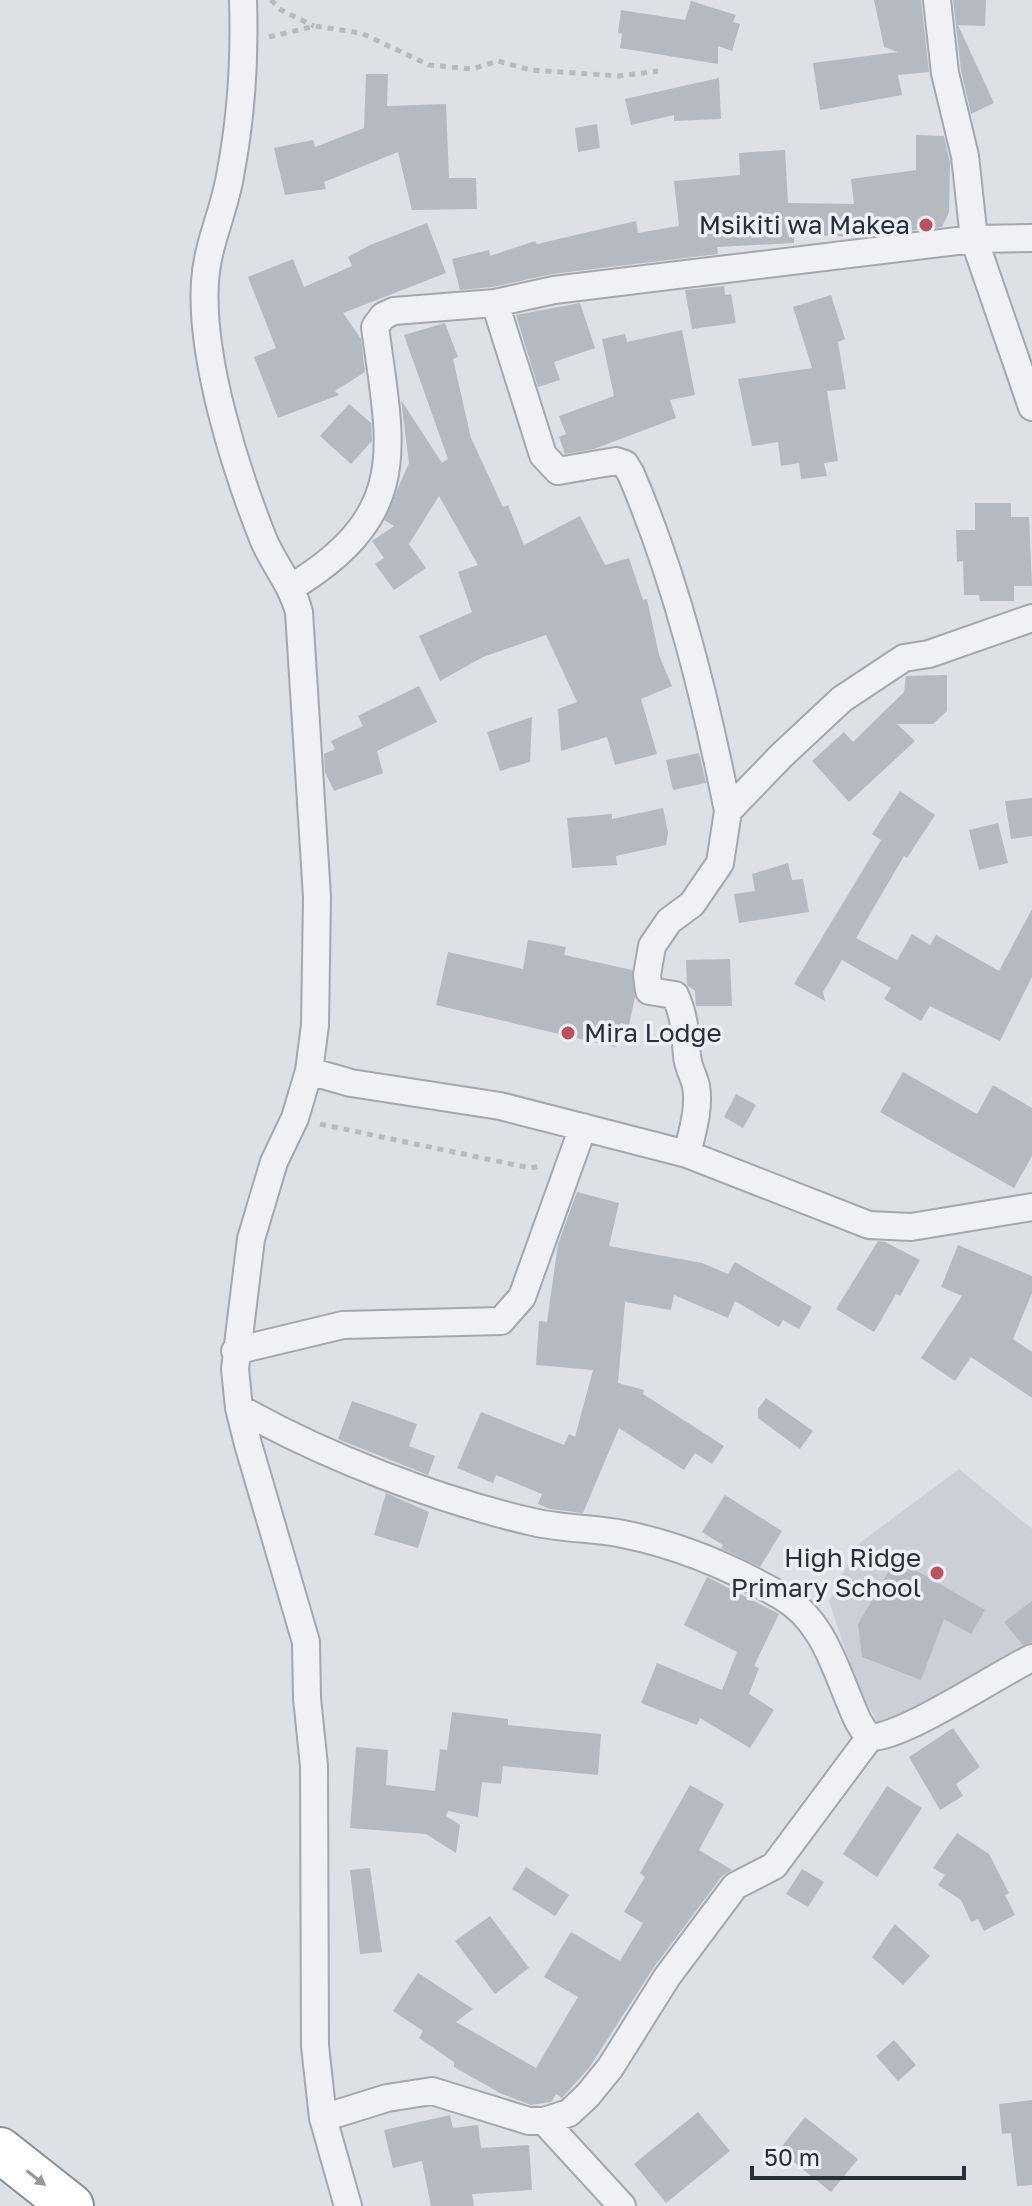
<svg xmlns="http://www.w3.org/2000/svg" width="1032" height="2206" font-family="'Golos Text',sans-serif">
	<rect width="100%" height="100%" fill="#dde0e5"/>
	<path fill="#cccfd6" d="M 959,1469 L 1032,1529 L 1032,1646 L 1003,1656 L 950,1694 L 881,1728 L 858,1688 L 829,1601 L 857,1545 Z"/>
	<path fill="#b5bac1" d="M 874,0 L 921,0 L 929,72 L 898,75 L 902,95 L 820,110 L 813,63 L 898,52 L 884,47 Z
		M 953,0 L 986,0 L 985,26 L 958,25 L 994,103 L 971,114 L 961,70 Z
		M 691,1 L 736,15 L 733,22 L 740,24 L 732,51 L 718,46 L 718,64 L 620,48 L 622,34 L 618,33 L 621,10 L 685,20 Z
		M 366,74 L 388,74 L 387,106 L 446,104 L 449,178 L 476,178 L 477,209 L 412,210 L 398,152 L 324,182 L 326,189 L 285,195 L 274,148 L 313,140 L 315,147 L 364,128 Z
		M 719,78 L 721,119 L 674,121 L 674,115 L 631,125 L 625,99 Z
		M 597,124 L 600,148 L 578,152 L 575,128 Z
		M 916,135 L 944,136 L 950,163 L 949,212 L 942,227 L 855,237 L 794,234 L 794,243 L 717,247 L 718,254 L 552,274 L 493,287 L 460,290 L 452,259 L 489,250 L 490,256 L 535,241 L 537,244 L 636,221 L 638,233 L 679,226 L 674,181 L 740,175 L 739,153 L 785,150 L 788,203 L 854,204 L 851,179 L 916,170 Z
		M 427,223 L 446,273 L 343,313 L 361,339 L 365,372 L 335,391 L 339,395 L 278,418 L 254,357 L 276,348 L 248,277 L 293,259 L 304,287 L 352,266 L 348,257 L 370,245 Z
		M 724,286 L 725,295 L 731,294 L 736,323 L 692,329 L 685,290 Z
		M 831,295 L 845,339 L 838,342 L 846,389 L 827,391 L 838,461 L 824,463 L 827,476 L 801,479 L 799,463 L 781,466 L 778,442 L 752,446 L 738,379 L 812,368 L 793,307 Z
		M 580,303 L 595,348 L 554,362 L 560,380 L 538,387 L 516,315 Z
		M 445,323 L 458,357 L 453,359 L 471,438 L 503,507 L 508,505 L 524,545 L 580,516 L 605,565 L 629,558 L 643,600 L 647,599 L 659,655 L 672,686 L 641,699 L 657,754 L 615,765 L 607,737 L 561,751 L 558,709 L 577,702 L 546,635 L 483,657 L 440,681 L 419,636 L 472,612 L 458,572 L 478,565 L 439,496 L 409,544 L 426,568 L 394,590 L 375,564 L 384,558 L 372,541 L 394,526 L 384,520 L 409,463 L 401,400 L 442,463 L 448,459 L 404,335 Z
		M 682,330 L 695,395 L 670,400 L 676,418 L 594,449 L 565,454 L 559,437 L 566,434 L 559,416 L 614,396 L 602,339 L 625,334 L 627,342 Z
		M 349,404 L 371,423 L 372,441 L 351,464 L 320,436 Z
		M 975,503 L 1011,503 L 1011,517 L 1029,517 L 1032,586 L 1014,586 L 1014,601 L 980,601 L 979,595 L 964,595 L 963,561 L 957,562 L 956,530 L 975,530 Z
		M 947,675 L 947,711 L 933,724 L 897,724 L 915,741 L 849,802 L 812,761 L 844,732 L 853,742 L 904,692 L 906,676 Z
		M 419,686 L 437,722 L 377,751 L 383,773 L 334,791 L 325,772 L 324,754 L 335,749 L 331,741 L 363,726 L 358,716 Z
		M 532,717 L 530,762 L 500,771 L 487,732 Z
		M 699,753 L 706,783 L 673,790 L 666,760 Z
		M 900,791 L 935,815 L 907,858 L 904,856 L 856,938 L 897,960 L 912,934 L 930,945 L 936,935 L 999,971 L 1032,909 L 1032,977 L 1000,1041 L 930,1006 L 921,1021 L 884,999 L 891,988 L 842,960 L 823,992 L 825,1001 L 794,984 L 881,840 L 872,834 Z
		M 1032,798 L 1032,836 L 1011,839 L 1005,801 Z
		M 663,808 L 668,833 L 666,845 L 616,856 L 617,865 L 572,868 L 567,818 L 612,814 L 612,819 Z
		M 998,823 L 1008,863 L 979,870 L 969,830 Z
		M 788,863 L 792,880 L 803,879 L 809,912 L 739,923 L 734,894 L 755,891 L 752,874 Z
		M 528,940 L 566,947 L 564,955 L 632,970 L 635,997 L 629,1025 L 621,1023 L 615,1047 L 436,1005 L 448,952 L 523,969 Z
		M 730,959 L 732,1006 L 696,1006 L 695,991 L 687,985 L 686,960 Z
		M 903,1072 L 977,1114 L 993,1085 L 1032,1108 L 1032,1156 L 1014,1188 L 880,1112 Z
		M 736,1094 L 756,1105 L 743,1128 L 724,1117 Z
		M 577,1192 L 619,1203 L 609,1246 L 702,1263 L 728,1274 L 735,1262 L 812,1307 L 799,1329 L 783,1320 L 779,1327 L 735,1301 L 728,1318 L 674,1295 L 671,1310 L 625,1302 L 618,1383 L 644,1390 L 643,1394 L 724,1446 L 712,1464 L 695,1453 L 684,1470 L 619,1428 L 583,1513 L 550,1509 L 538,1504 L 542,1494 L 496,1475 L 493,1483 L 457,1468 L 481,1412 L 564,1445 L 569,1434 L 575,1437 L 593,1370 L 536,1365 L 539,1321 L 547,1322 L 558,1244 Z
		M 878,1241 L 885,1242 L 920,1260 L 900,1296 L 896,1294 L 874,1332 L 836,1309 Z
		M 958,1245 L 1032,1276 L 1032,1293 L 1013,1339 L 1032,1352 L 1032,1398 L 971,1357 L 955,1381 L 921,1358 L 962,1296 L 941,1287 Z
		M 766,1398 L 813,1431 L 800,1449 L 758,1418 L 758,1409 Z
		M 352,1401 L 417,1424 L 409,1446 L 435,1456 L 428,1475 L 338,1439 Z
		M 386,1493 L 429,1512 L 418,1548 L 374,1535 Z
		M 725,1495 L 782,1531 L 760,1567 L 721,1548 L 723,1545 L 702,1532 Z
		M 896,1559 L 985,1610 L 971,1634 L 944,1619 L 921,1680 L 862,1657 L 858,1624 Z
		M 707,1577 L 779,1614 L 754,1666 L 759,1668 L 749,1694 L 774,1710 L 750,1748 L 700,1718 L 697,1725 L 641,1703 L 657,1663 L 722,1690 L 737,1652 L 684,1625 Z
		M 1032,1601 L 1032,1642 L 1023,1645 L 1004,1622 Z
		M 452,1712 L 508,1719 L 508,1725 L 601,1734 L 598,1775 L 503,1766 L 501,1784 L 482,1782 L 478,1817 L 448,1811 L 446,1816 L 460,1825 L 456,1853 L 426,1834 L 350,1828 L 356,1747 L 388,1750 L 386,1785 L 435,1791 L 440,1749 L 447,1750 Z
		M 953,1728 L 980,1767 L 956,1784 L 963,1796 L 940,1810 L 909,1757 Z
		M 690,1785 L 724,1804 L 699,1850 L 732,1870 L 722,1876 L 654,1967 L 589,2068 L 562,2098 L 556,2094 L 551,2102 L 531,2105 L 502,2094 L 454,2067 L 454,2062 L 419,2038 L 423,2031 L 393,2011 L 418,1973 L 473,2009 L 456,2022 L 536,2068 L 578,1997 L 544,1977 L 571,1932 L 620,1961 L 643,1923 L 624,1912 L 645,1877 L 640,1873 Z
		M 887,1786 L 922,1808 L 877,1877 L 843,1854 Z
		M 957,1833 L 989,1854 L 1009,1893 L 1005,1895 L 1015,1915 L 984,1931 L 978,1919 L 971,1922 L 961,1900 L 938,1885 L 945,1875 L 933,1868 Z
		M 526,1867 L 569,1895 L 555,1916 L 512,1889 Z
		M 370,1868 L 382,1952 L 360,1954 L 350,1870 Z
		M 802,1869 L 824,1882 L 808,1907 L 786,1894 Z
		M 490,1916 L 529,1968 L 495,1994 L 455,1941 Z
		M 895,1924 L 930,1956 L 903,1985 L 872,1957 Z
		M 894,2040 L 916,2065 L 898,2081 L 876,2056 Z
		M 1032,2100 L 1032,2185 L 1017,2186 L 1011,2133 L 1002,2134 L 999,2104 Z
		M 698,2112 L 730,2151 L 666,2203 L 634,2164 Z
		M 450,2115 L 453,2128 L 478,2125 L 481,2148 L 529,2145 L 532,2190 L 472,2194 L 474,2206 L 431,2206 L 422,2161 L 393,2168 L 384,2130 Z
		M 805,2117 L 858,2159 L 831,2192 L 779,2150 Z"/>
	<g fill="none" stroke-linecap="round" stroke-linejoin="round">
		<defs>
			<path id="street" d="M 243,0 C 245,58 241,119 230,176 C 224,212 207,245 205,282 C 200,358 236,471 264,541 C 275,566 292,585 299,612 L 317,897 L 315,1025 L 309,1071 L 295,1118 L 274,1162 L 251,1239 L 235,1369 L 239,1408 L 248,1444 L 306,1642 L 307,1698 L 314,1766 L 315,2046 L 323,2118 L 348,2206
				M 937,0 L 945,73 L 965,156 L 974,239 L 1032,407
				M 495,303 L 543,455 L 558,471 L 616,461 L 625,464 L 631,474 C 677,582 705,697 728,811
				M 292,587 C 413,513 391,447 375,327 L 383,316 L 394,311 L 495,303 L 554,290 L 974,239 L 1032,238
				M 1032,618 L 929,654 L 904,658 L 842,699 L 781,756 L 728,811 L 720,863 L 692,904 L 669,921 L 652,946 L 647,975 L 649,991 L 675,995 C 685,1017 685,1033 687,1056 C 688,1068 694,1076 696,1086 C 700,1108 692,1133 687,1154 L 869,1225 L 911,1227 L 1032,1207
				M 309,1071 L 351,1083 L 500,1106 L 687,1154
				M 235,1351 L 343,1325 L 501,1321 L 522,1297 L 583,1127
				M 239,1408 C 324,1456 437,1500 533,1522 C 562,1529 594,1528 623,1534 C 678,1545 733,1568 781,1596 C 820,1618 833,1661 849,1700 C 855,1714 859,1727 870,1737 C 901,1739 998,1674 1032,1658
				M 323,2118 L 387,2098 L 432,2091 L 529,2121 L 544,2121 L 569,2113 L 588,2095 L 610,2068 L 667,1977 L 735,1886 L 774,1866 L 870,1737
				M 544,2121 L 622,2206"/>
			<path id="highway" d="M 0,2150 L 71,2206"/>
		</defs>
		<use href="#street" stroke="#a3a7ae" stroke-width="30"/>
		<use href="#highway" stroke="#868e9a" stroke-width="48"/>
		<path stroke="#b7bbc0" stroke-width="5" stroke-dasharray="6 6" stroke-linecap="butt" d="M 271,0 L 281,10 L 314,26
			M 269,37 L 315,26 L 361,33 L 429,65 L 472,69 L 498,61 L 531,70 L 619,76 L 658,71
			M 320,1124 L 530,1168 L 541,1166"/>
		<use href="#street" stroke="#eff1f4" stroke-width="26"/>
		<use href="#highway" stroke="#fff" stroke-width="44"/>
	</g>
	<defs><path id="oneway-solid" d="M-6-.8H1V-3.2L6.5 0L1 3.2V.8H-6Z" transform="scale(2)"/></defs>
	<use fill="#94979c" href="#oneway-solid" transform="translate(36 2178) rotate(38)"/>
	<g fill="#be4f5e" stroke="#eceff3" stroke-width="3">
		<circle cx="926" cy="225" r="8"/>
		<circle cx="568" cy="1033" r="8"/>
		<circle cx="937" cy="1573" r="8"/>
	</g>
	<g text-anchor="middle" stroke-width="7" stroke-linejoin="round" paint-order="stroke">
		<g font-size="26" fill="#282f3a" stroke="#eceff3" text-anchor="end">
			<text x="910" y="234">Msikiti wa Makea</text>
			<text x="584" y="1042" text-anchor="start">Mira Lodge</text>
			<text x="921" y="1567">High Ridge<tspan x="921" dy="30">Primary School</tspan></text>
		</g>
	</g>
	<path d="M752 2166v12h212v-12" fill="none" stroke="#282f3a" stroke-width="4"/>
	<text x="764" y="2166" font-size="24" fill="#282f3a" stroke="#eceff3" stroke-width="6" paint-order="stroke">50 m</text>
</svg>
